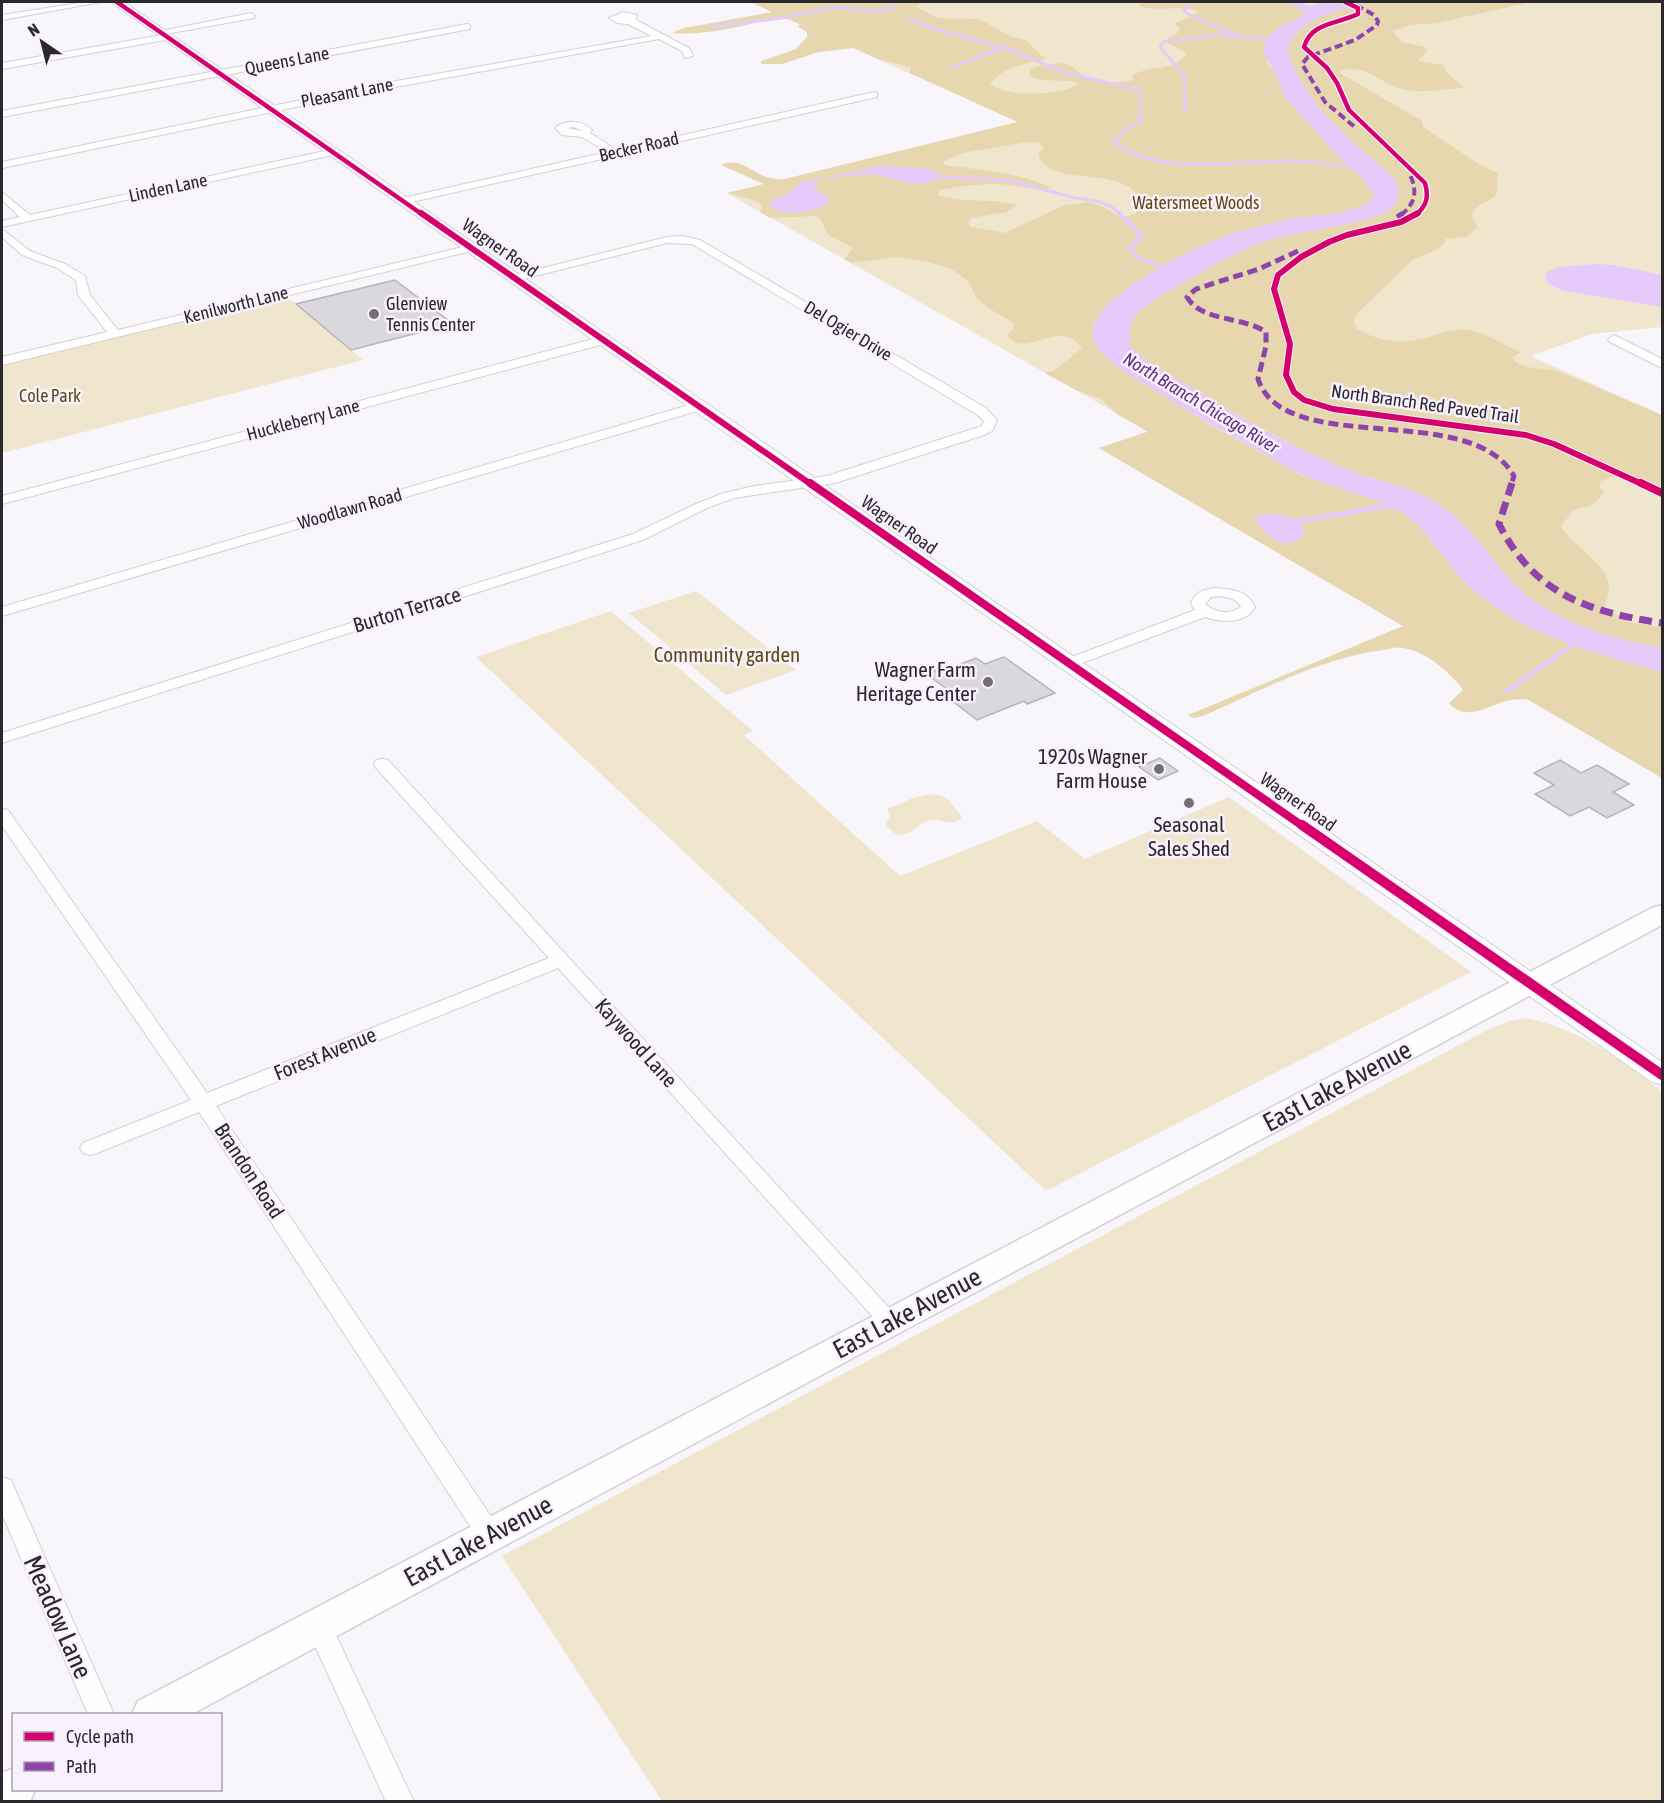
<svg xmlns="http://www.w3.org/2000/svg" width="1664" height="1803" font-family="'Asap Condensed',sans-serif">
	<rect width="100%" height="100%" fill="#f8f5fb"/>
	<path fill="#f0e6ce" d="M 750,2 L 1662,2 L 1662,327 L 1592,334 L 1531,356 L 1662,415 L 1662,778 L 1099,448 L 1148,431 L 727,193 L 1018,122 Z
		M 286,296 L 363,360 L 2,453 L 2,364 Z
		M 696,591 L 796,670 L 726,695 L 629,613 Z
		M 611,611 L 753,731 L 744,735 L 900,876 L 1037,821 L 1085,859 L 1229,797 L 1471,972 L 1046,1191 L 476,657 Z
		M 926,795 C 948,792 948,801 961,815 L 961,819 C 948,827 942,818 930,820 C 916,822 904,849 886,825 L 890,815 L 887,809 L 913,798 Z
		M 1527,1018 C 1584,1031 1616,1058 1662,1091 L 1662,1801 L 662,1801 L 502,1556 L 1491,1028 L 1510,1021 Z"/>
	<path fill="#e7d7af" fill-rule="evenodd" d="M 751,2 L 922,2 L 916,7 L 937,18 L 979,19 L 1012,37 L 1026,40 L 1045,59 C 1024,65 1004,66 990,84 C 1009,99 1060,95 1080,84 C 1064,77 1045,85 1029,75 L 1031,69 C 1042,65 1058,61 1069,65 C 1074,67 1077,72 1081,74 C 1094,83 1119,84 1133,80 L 1132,76 C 1151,63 1170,75 1187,53 L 1164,41 L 1179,32 L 1179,27 L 1173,24 L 1196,14 L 1198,11 C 1179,4 1159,13 1140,6 L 1140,2 L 1288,2 L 1306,13 L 1267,63 L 1275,72 L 1284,96 L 1339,157 L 1360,175 L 1374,195 L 1372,200 L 1355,210 L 1237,232 L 1199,247 L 1162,267 L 1125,290 L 1105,307 L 1095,321 L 1092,336 L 1097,348 L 1142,382 L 1207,423 L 1303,476 L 1377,500 L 1402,513 L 1417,524 L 1467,585 L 1508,614 L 1545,635 L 1662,672 L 1662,778 L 1527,699 C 1519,700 1510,699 1503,702 C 1485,708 1464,721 1449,703 L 1463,690 C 1450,672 1426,652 1404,648 C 1395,646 1385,650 1376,651 C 1316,661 1259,691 1203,716 L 1193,718 L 1188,715 L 1403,626 L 1099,448 L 1148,432 L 1117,414 L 1101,399 L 1076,390 L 1045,373 L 1055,370 L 1082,348 C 1060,316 1024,361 1007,335 L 1013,330 L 1013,323 L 987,307 L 976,297 L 968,281 L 951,269 L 932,263 L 896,257 L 851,263 L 844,259 L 853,248 L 827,234 L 820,218 L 815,216 L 770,218 L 760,212 L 762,207 L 758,202 L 748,198 L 727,193 L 764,184 L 721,165 C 738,158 747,168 761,175 C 768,179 777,179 785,179 L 1018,122 L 910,73 L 910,67 L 880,60 L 854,48 L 819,52 L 782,64 L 761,64 L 761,61 L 796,49 L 807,37 L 807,32 L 798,27 L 800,24 C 769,10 765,22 737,27 C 719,31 690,35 672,33 L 684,28 L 772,12 ZM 1026,142 L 1040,143 L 1044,148 L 1038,154 C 1050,190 1118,163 1140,198 L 1136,213 L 1129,216 L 1118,216 L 1104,207 L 1089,202 L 1065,205 L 1005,233 L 971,227 L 968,223 L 971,218 L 1007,212 L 1017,205 C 991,197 964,204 938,195 L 939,190 C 962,186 987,182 1010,185 C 1026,187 1037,191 1052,188 C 1018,172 981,170 944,165 L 943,162 L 962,153 Z
		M 1372,2 L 1532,2 L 1437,23 L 1411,25 L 1392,31 L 1402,42 L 1425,47 L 1427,51 L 1418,61 L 1444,65 L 1445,71 L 1464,88 C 1445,89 1421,94 1402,89 C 1378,82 1368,64 1340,71 L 1340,73 L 1422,121 L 1423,127 L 1477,163 L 1497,173 C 1502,209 1485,193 1471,215 L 1478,227 L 1466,237 L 1445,239 L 1445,243 L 1432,252 L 1412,260 L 1356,315 L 1354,322 L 1357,329 C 1382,343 1404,345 1432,336 C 1444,332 1456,328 1468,330 C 1485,332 1504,345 1520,352 L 1512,358 C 1523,372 1544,366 1560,372 L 1662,415 L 1662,490 L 1621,473 L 1601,481 L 1599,486 L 1604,493 L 1593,505 L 1574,510 L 1561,526 C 1572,546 1611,567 1609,588 C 1609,594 1606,601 1605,607 L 1627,622 L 1662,627 L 1662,648 C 1614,640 1548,620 1514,584 C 1487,555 1465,516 1428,498 C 1404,486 1376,480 1351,471 C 1300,451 1256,425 1209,398 C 1182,382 1153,368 1130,346 C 1129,334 1129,326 1136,316 C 1147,299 1237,250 1259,243 C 1302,230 1347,226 1389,210 L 1393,177 C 1356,145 1319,116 1296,72 C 1292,64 1286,56 1289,46 C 1297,18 1348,6 1372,2 Z"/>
	<path fill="#e6cafb" d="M 1288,2 L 1297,2 L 1310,6 L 1328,2 L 1372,2 C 1348,7 1297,18 1289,46 C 1287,56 1292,64 1296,72 C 1319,116 1356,145 1393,177 C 1400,188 1402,199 1391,209 C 1373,223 1305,231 1280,237 C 1245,246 1216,264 1185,282 C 1170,290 1151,300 1139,312 C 1129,322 1129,333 1130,346 C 1153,368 1182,382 1209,398 C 1256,426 1300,451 1351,471 C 1376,481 1404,486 1428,498 C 1465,516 1487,555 1514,584 C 1548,620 1614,640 1662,648 L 1662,672 C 1595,653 1519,635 1467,584 C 1443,561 1429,528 1399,511 C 1369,495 1336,489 1305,476 C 1290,470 1275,460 1261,452 C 1227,434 1194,415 1161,394 C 1140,381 1116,369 1099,350 C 1092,342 1091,333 1095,323 C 1107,289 1203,243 1237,232 C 1251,228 1266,225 1280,221 C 1315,213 1341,219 1372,200 L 1374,195 L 1360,175 L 1339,157 L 1284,96 L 1275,72 L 1263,52 C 1267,25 1287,27 1306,13 Z
		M 881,166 L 931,169 L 945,177 L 930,182 L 912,184 L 874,174 L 855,175 L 822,179 L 814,185 L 816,190 L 829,199 L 829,203 C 814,211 782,220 769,204 C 774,197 781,198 787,194 C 795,189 793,186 804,182 Z
		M 1596,264 L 1614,265 L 1662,275 L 1662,307 L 1563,291 L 1549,284 L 1545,277 L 1547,272 L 1558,267 Z
		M 1271,513 L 1292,518 L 1303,526 L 1304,536 C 1281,553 1269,537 1254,519 L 1254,517 Z"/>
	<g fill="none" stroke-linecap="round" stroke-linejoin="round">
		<path stroke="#e6cafb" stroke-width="3" d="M 1188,7 L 1184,10 L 1188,14 L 1236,35
			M 908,18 L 937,30 L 1003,47
			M 709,27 L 782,18 L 835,7 L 867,11 L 893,8 L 894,2
			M 952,67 L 1004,47 L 1065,73 L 1141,90 L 1140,122 L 1128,128 L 1114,141 C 1155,177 1237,161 1288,161 C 1311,161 1334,165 1357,168
			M 1185,111 L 1184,75 L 1160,47 L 1164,42 L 1218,35 L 1272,39
			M 945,177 L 1012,181 L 1071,197 L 1100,202 L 1112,207 L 1121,215"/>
		<path stroke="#e6cafb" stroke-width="4" d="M 1119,213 L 1142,236 L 1130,248 L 1136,257 L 1168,269"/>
		<path stroke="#e6cafb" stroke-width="4.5" d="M 1296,521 L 1395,505
			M 1507,691 L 1576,642"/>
	</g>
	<path fill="#dbd8dd" stroke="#b5b3b8" stroke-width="1.5" d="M 395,280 L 453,324 L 351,350 L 296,304 Z
		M 1004,657 L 1055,693 L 1027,704 L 1024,701 L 977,720 L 947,697 L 954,694 L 926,674 L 941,668 L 945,670 L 976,658 L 985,664 Z
		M 1160,758 L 1168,764 L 1178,771 L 1158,780 L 1139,767 Z
		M 1560,760 L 1581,773 L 1597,765 L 1629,784 L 1613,792 L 1634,805 L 1607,818 L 1589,807 L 1570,816 L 1535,794 L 1554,785 L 1534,773 Z"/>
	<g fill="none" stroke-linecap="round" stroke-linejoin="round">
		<defs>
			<path id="street" d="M 85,2 L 101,2 L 2,20 L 2,15 Z
				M 623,12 L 637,15 L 636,20 L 689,48 L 693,56 L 685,58 L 682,51 L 659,39 L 368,92 L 2,168 L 2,162 L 368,86 L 651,36 L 628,24 L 617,23 L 609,18 Z
				M 251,13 L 255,16 L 254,18 L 160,35 L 156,32 Z
				M 467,24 L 470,25 L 470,29 L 2,117 L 2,111 Z
				M 168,34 L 172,37 L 171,39 L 2,69 L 2,63 Z
				M 874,92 L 877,93 L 877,97 L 403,204 L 398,201 L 403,198 L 607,152 L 582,137 L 562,135 L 555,128 C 566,119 582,120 592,130 L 590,133 L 617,150 ZM 574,127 L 582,131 L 567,128 Z
				M 334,149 L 338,150 L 338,154 L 2,227 L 2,221 L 20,217 L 2,200 L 2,192 L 30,215 Z
				M 2,229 L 30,251 L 65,264 L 85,276 L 90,295 L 118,330 L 471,245 L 477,248 L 471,251 L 2,365 L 2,357 L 107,332 L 78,295 L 76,280 L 57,268 L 22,255 L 2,237 Z
				M 683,236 L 700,240 L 986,408 L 997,420 L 992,431 L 984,435 L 835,483 L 734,498 L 707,508 L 643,540 L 2,743 L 2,733 L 633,534 L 698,503 L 724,493 L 754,486 L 827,476 L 982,426 L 984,421 L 976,414 L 692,244 L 667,243 L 515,281 L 509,278 L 511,276 L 667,237 Z
				M 1614,335 L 1662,359 L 1662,368 L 1610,342 L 1608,339 Z
				M 604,336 L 608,337 L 608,343 L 2,504 L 2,496 Z
				M 699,402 L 705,406 L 704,409 L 2,616 L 2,607 Z
				M 1214,588 C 1232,589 1247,590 1255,607 C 1246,624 1221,623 1205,617 L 1074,666 L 1069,668 L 1061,663 L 1064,660 L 1195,610 L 1191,604 C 1194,592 1203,590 1214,588 ZM 1211,597 C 1222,596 1235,596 1241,607 C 1229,615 1216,613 1205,604 Z
				M 382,759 L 388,760 L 901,1321 L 898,1327 L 890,1330 L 882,1327 L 558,968 L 216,1106 L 498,1527 L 501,1534 L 498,1541 L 489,1544 L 480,1541 L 199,1112 L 97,1153 L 90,1155 L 83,1153 L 80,1148 L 83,1143 L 191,1100 L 2,826 L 2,809 L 8,810 L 207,1093 L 549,958 L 376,768 L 374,764 L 376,760 Z
				M 2,1477 L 11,1480 L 14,1487 L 114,1714 L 88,1714 L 2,1514 Z
				M 319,1615 L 328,1618 L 414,1802 L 386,1802 L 306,1626 L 310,1618 Z"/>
			<path id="secondary" d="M 111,2 L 124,2 L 1662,1062 L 1662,1084 L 1652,1082 Z"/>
			<path id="primary" d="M 1662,905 L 1662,925 L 903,1331 L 192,1714 L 132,1714 L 138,1701 L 1652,908 Z
				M 14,1768 L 14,1790 L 35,1790 L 30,1802 L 2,1802 L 2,1773 Z"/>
		</defs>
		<use href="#street" stroke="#d3d0d5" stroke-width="2"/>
		<use href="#secondary" stroke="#d3d0d5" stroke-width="2"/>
		<use href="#primary" stroke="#d3d0d5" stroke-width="3"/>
		<use href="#street" fill="#fefefe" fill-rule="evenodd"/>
		<use href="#secondary" fill="#fefefe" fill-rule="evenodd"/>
		<use href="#primary" fill="#fefefe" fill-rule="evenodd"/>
		<path stroke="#8e44ad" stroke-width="4" stroke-dasharray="8 4" stroke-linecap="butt" d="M 1356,5 L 1374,15 L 1378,21 L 1377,25 L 1355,40 L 1308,57 L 1302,64 L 1325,102 L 1356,128
			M 1401,215 C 1415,204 1418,191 1410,175"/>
		<path stroke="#8e44ad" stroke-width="5" stroke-dasharray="10 5" stroke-linecap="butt" d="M 1397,217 L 1403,213
			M 1298,251 L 1259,269 L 1196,289 L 1187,297 C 1201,322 1243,316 1266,332 L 1266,346 L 1258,379 C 1284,459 1470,399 1514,476 L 1511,485"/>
		<path stroke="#8e44ad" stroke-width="7" stroke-dasharray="13 7" stroke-linecap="butt" d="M 1512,483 L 1499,524 C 1534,594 1588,612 1662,623"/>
		<defs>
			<path id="cycleway-far3" d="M 117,2 L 423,215
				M 1345,2 L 1358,8 L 1358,14 C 1338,24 1311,22 1304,47 L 1327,68 L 1337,83 L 1349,110 L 1425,183 C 1429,197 1427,205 1416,215"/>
			<path id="cycleway-far2" d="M 421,213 L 812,485
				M 1418,213 L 1401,222 L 1347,235 L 1329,242 L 1301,257 L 1278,275 L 1274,289 L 1290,344 L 1286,375 L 1294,392 L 1304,400 L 1333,409 L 1526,435 L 1554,444 L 1644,485"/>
			<path id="cycleway-far1" d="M 810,483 L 1304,827
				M 1641,483 L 1662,493"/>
			<path id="cycleway" d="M 1302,825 L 1662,1075"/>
		</defs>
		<use href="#cycleway-far3" stroke="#f9f2fe" stroke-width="7"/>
		<use href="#cycleway-far2" stroke="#f9f2fe" stroke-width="8"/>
		<use href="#cycleway-far1" stroke="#f9f2fe" stroke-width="10"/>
		<use href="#cycleway" stroke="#f9f2fe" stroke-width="14"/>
		<use href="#cycleway-far3" stroke="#d6006c" stroke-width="4.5"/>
		<use href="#cycleway-far2" stroke="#d6006c" stroke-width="6"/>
		<use href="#cycleway-far1" stroke="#d6006c" stroke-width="8"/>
		<use href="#cycleway" stroke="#d6006c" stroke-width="10"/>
	</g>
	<g fill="#726f75" stroke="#f9f2fe" stroke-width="2">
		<circle cx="374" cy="314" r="6"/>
		<circle cx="988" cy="682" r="6"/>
		<circle cx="1159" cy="769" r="6"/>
		<circle cx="1189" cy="803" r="6"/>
	</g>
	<g text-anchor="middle" stroke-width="5" stroke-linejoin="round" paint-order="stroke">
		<g font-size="18" fill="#2a272d" stroke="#f9f2fe">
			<text transform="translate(287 61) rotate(-11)" y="6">Queens Lane</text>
			<text transform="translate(347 93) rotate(-11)" y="6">Pleasant Lane</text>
			<text transform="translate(639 147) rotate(-13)" y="6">Becker Road</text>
			<text transform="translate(168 188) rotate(-12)" y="6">Linden Lane</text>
			<text transform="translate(500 248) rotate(35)" y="6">Wagner Road</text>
			<text transform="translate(236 305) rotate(-14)" y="6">Kenilworth Lane</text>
			<text transform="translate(848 331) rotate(31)" y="6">Del Ogier Drive</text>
			<text transform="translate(1425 404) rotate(8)" y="6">North Branch Red Paved Trail</text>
			<text transform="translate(303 420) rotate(-15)" y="6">Huckleberry Lane</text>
			<text transform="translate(350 509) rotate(-16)" y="6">Woodlawn Road</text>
			<text transform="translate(899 525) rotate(35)" y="6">Wagner Road</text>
			<text transform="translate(1298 802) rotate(35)" y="6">Wagner Road</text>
		</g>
		<g font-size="18" fill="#5d4c0e" stroke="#f9f2fe">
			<text x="1196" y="209">Watersmeet Woods</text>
			<text x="50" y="402">Cole Park</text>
		</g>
		<g font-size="18" fill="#2a272d" stroke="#f9f2fe" text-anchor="start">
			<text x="386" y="310">Glenview<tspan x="386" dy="21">Tennis Center</tspan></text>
		</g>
		<g font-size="18" font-style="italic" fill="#61307f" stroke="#f9f2fe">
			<text transform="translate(1201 403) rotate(31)" y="6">North Branch Chicago River</text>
		</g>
		<g font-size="21" fill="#2a272d" stroke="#f9f2fe">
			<text transform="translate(407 610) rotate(-17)" y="7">Burton Terrace</text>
			<text transform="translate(636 1043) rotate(48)" y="7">Kaywood Lane</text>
			<text transform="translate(325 1054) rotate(-22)" y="7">Forest Avenue</text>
			<text transform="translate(249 1171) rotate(57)" y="7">Brandon Road</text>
		</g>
		<g font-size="21" fill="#5d4c0e" stroke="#f9f2fe">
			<text x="727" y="662">Community garden</text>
		</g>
		<g font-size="21" fill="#2a272d" stroke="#f9f2fe" text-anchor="end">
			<text x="976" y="677">Wagner Farm<tspan x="976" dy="24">Heritage Center</tspan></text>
			<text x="1147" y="764">1920s Wagner<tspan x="1147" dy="24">Farm House</tspan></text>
			<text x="1189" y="832" text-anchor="middle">Seasonal<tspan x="1189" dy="24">Sales Shed</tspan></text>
		</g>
		<g font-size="26" fill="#2a272d" stroke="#f9f2fe">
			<text transform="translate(1337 1086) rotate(-28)" y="9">East Lake Avenue</text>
			<text transform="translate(907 1313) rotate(-28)" y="9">East Lake Avenue</text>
			<text transform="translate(478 1541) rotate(-28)" y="9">East Lake Avenue</text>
			<text transform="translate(58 1617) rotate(66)" y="9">Meadow Lane</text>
		</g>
	</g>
	<rect width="1664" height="1803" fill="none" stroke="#2a272d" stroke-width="6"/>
	<rect x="12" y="1713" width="210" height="78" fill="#f9f2fe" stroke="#a6a1aa" stroke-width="1.5"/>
	<rect x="24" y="1732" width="30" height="9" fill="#d6006c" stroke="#a6a1aa" stroke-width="1.5"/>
	<text x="66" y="1743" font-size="18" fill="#2a272d">Cycle path</text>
	<rect x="24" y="1762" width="30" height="9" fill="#8e44ad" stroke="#a6a1aa" stroke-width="1.5"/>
	<text x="66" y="1773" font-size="18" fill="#2a272d">Path</text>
	<g transform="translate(42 42) rotate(325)" stroke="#f9f2fe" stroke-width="4.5" paint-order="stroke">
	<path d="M0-4.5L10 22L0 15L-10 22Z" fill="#2a272d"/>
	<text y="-9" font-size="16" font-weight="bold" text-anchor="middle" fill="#2a272d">N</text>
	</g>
</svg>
